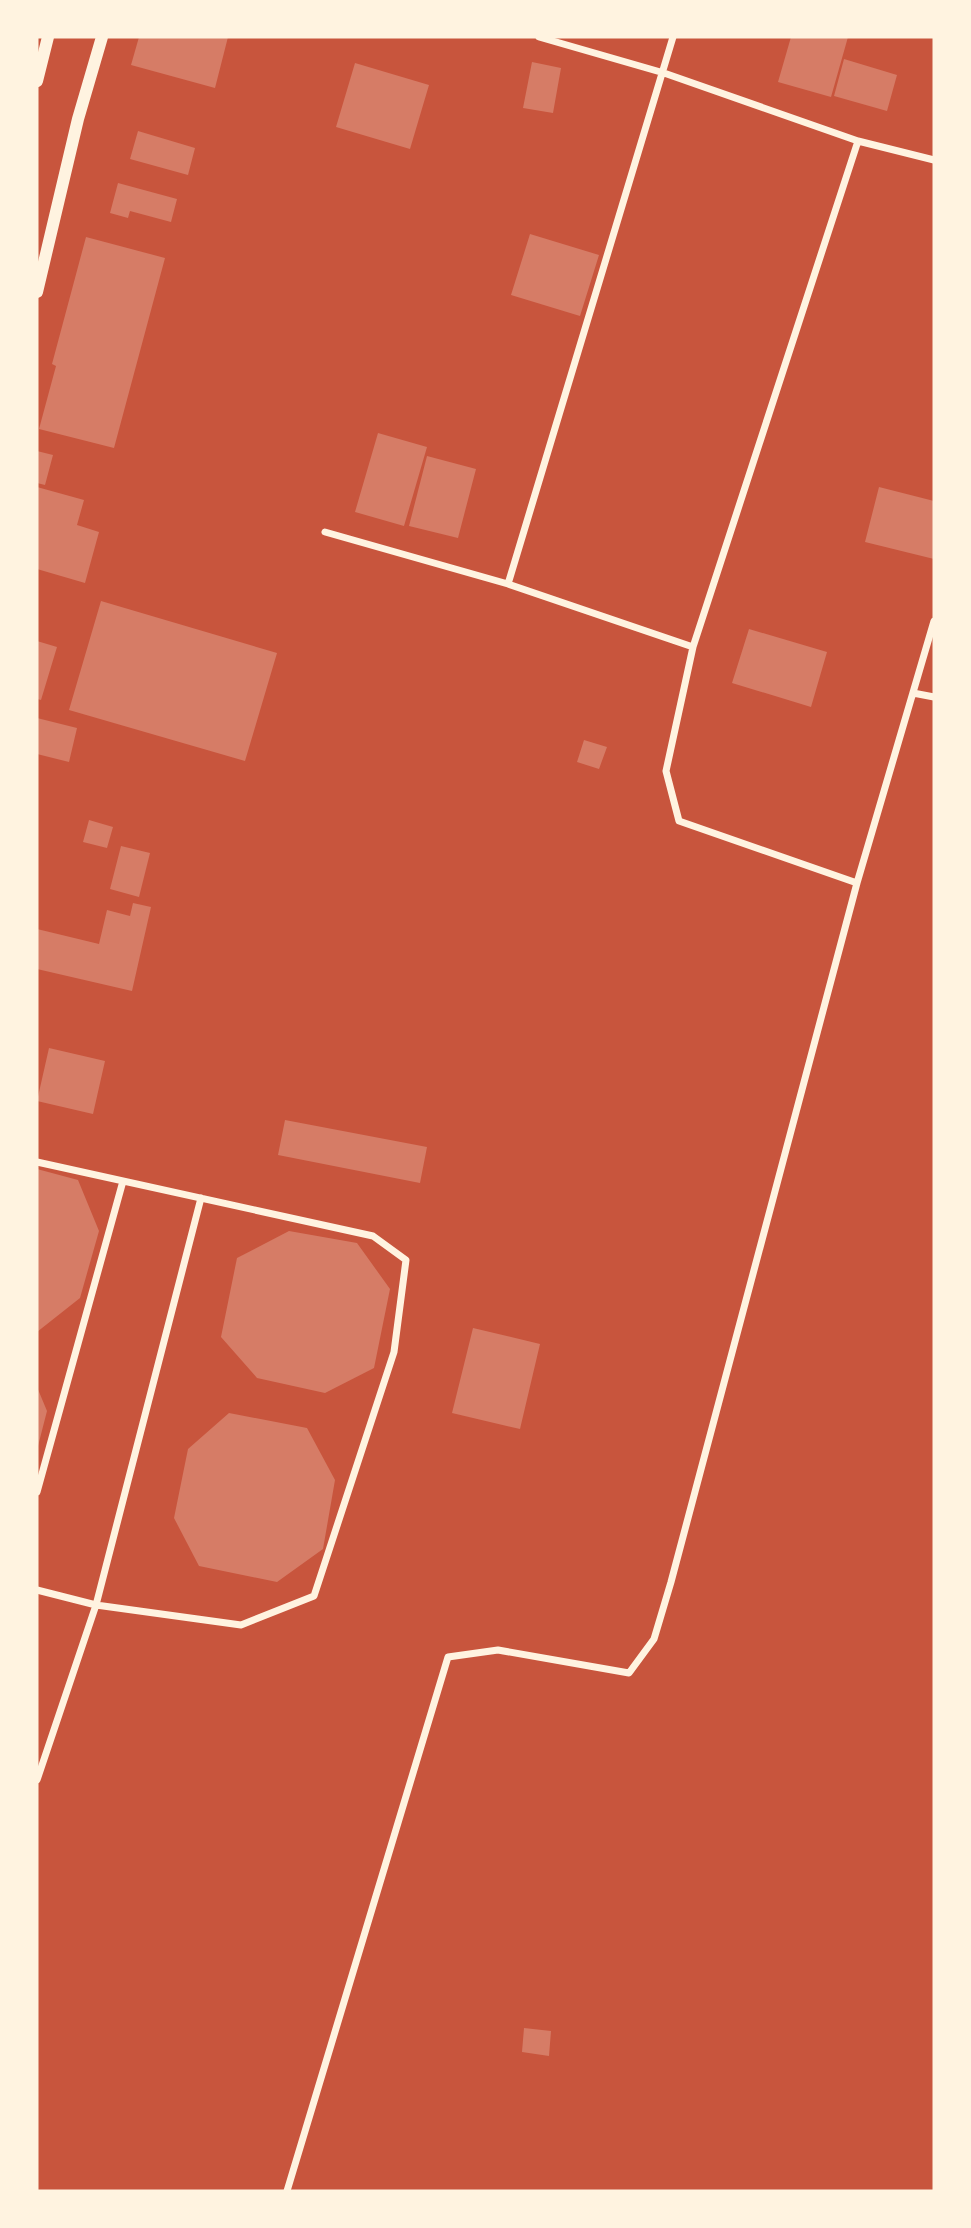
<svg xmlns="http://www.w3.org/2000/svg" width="971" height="2228" font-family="Literata,serif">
	<rect width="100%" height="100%" fill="#c8553d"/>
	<path fill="#d67c66" d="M 139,37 L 228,37 L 215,88 L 131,65 Z
		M 791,37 L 848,37 L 831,97 L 778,82 Z
		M 844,59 L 897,75 L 887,111 L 834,96 Z
		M 532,62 L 561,68 L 553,113 L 523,108 Z
		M 355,63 L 429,85 L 410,149 L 336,127 Z
		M 138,131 L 195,148 L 188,175 L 130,159 Z
		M 118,183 L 177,199 L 171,222 L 130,211 L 128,218 L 110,213 Z
		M 530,234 L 599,255 L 580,316 L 511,295 Z
		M 86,237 L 165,258 L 114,448 L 39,429 L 56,366 L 52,364 Z
		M 378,433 L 427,447 L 404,526 L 355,512 Z
		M 37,451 L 53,455 L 45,485 L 37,483 Z
		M 427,456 L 476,469 L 458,538 L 409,526 Z
		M 37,487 L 84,500 L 77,525 L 99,532 L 85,583 L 37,569 Z
		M 879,487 L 934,501 L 934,559 L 865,542 Z
		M 101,601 L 277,653 L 245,761 L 69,710 Z
		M 749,629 L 827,652 L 811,707 L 732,683 Z
		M 37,641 L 57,647 L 41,700 L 37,699 Z
		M 37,718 L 77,728 L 69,762 L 37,754 Z
		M 584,740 L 607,747 L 599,769 L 577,762 Z
		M 89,820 L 113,827 L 107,848 L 83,842 Z
		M 121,846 L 150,853 L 139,897 L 110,889 Z
		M 133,903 L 151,907 L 132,991 L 37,969 L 37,929 L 99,944 L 107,910 L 130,916 Z
		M 49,1048 L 105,1061 L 93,1114 L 37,1101 Z
		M 285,1120 L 427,1147 L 420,1183 L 278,1155 Z
		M 37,1169 L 78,1180 L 99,1231 L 80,1298 L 37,1332 Z
		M 289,1231 L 357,1243 L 390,1289 L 374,1368 L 325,1393 L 257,1378 L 221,1337 L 237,1258 Z
		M 473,1328 L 540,1344 L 520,1429 L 452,1413 Z
		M 37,1387 L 47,1411 L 38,1446 L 37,1445 Z
		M 229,1413 L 307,1428 L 335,1480 L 323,1549 L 277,1582 L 199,1566 L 174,1518 L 188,1449 Z
		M 524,2028 L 551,2031 L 549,2056 L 522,2052 Z"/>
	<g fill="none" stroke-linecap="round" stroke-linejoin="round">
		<path stroke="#fff3e0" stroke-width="7" d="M 539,37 L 664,73 L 858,141 L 934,160
			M 325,532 L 508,584 L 693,647 L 666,771 L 679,821 L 857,883
			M 508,584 L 673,37
			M 693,647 L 858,141
			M 913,693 L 934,697
			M 37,1162 L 373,1236 L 406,1260 L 394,1352 L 314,1596 L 241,1625 L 96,1605 L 37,1590
			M 37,1492 L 123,1181
			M 37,1780 L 96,1605 L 201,1198
			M 287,2191 L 448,1657 L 498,1650 L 629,1673 L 654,1639 L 671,1582 L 857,883 L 934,621"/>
		<path stroke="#fff3e0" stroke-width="12" d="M 37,81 L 48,37
			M 37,292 L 78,119 L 102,37"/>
	</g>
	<rect width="971" height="2228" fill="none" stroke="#fff3e0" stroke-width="77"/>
</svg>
